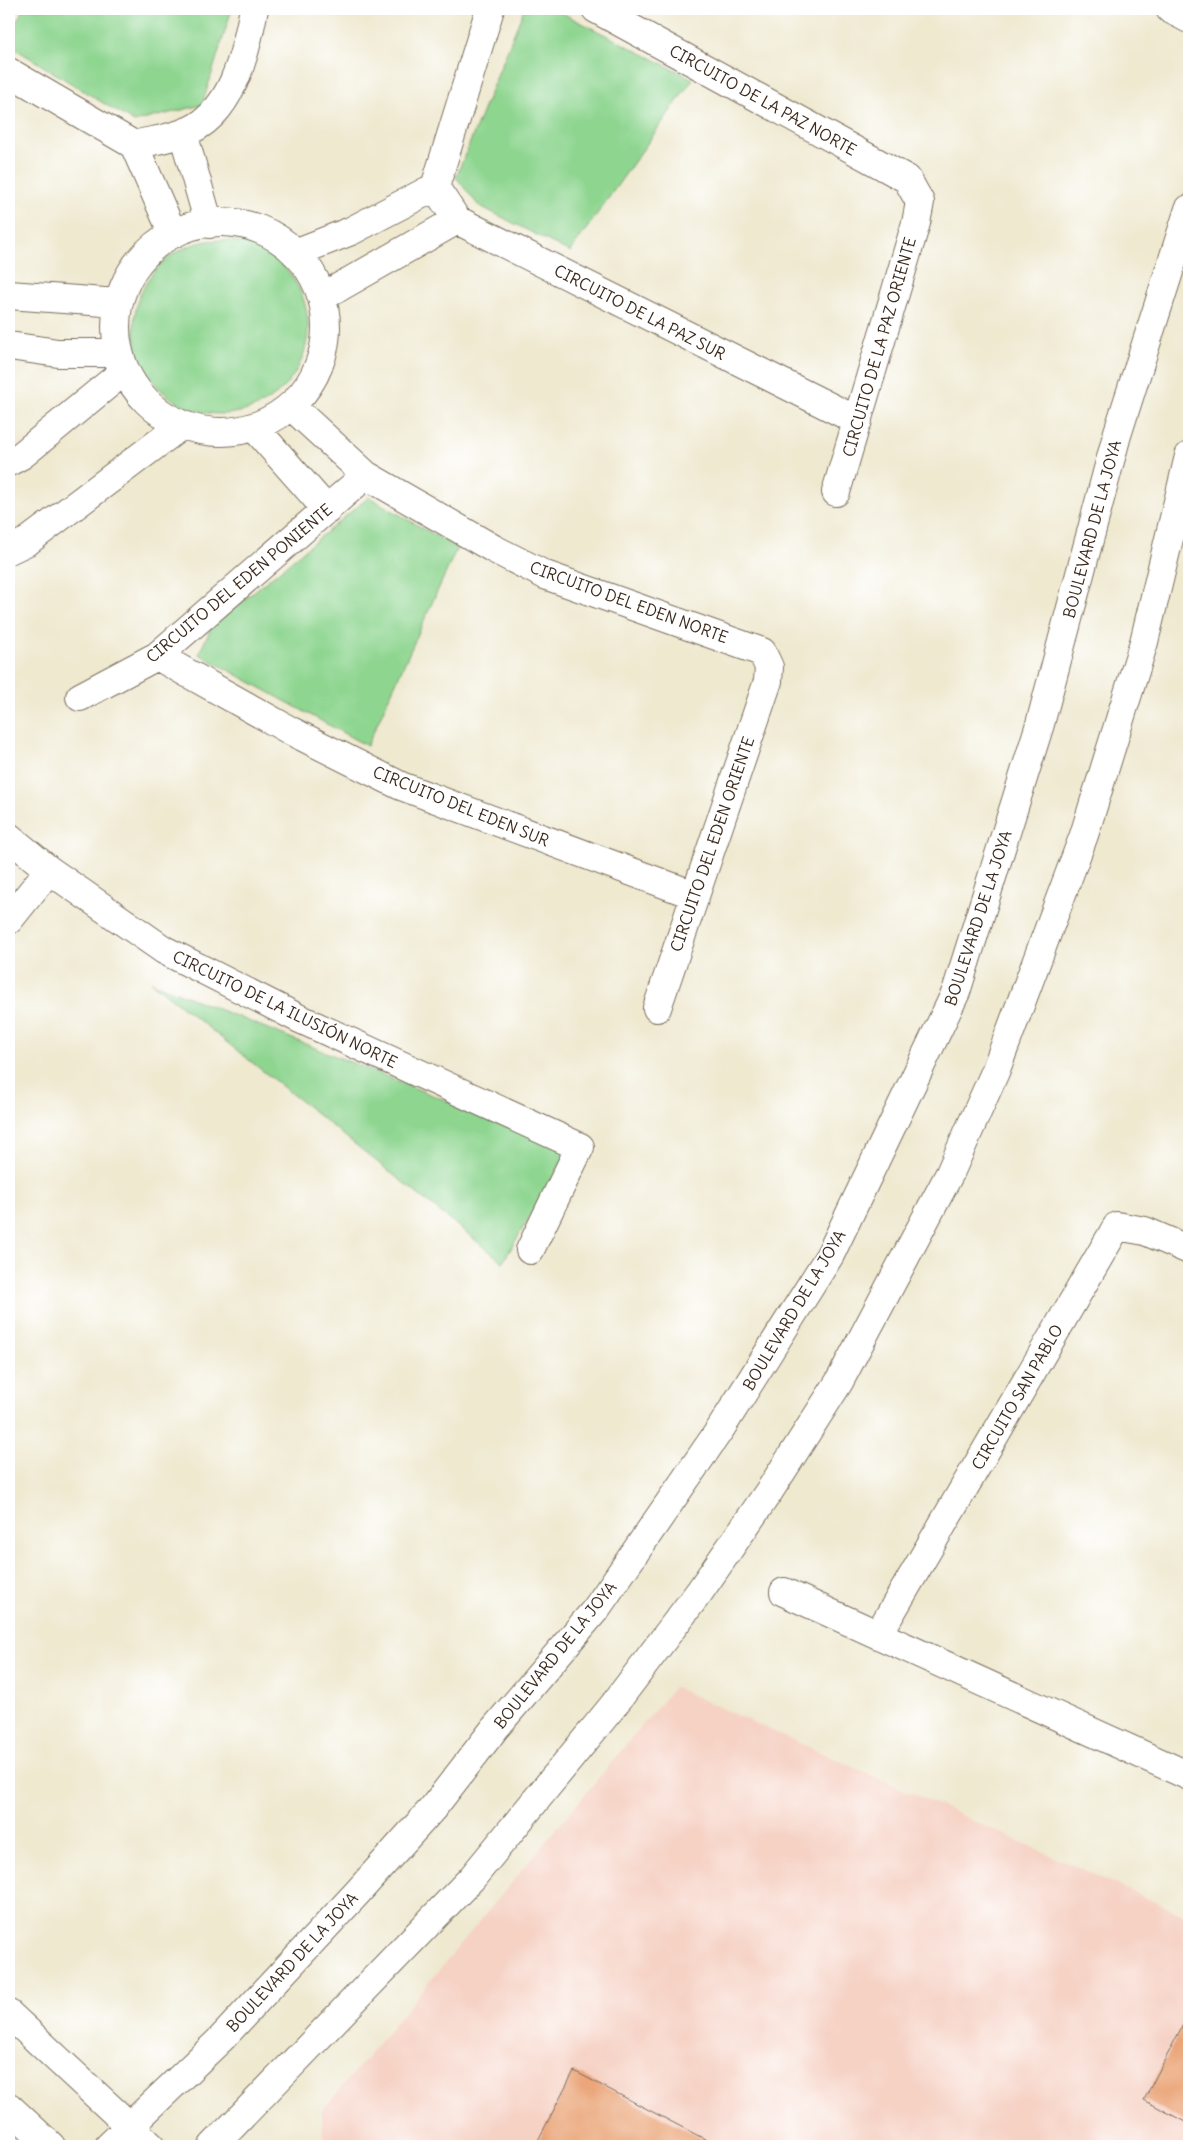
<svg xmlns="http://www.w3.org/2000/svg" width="1198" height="2155" font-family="Delius,sans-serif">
	<rect width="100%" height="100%" fill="#fff"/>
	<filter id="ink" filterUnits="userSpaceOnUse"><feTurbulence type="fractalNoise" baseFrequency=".02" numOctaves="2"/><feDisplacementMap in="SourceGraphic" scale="10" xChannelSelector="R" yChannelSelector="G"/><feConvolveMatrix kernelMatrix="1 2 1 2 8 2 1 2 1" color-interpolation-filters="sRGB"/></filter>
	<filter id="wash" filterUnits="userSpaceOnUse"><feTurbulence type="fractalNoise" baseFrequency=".0096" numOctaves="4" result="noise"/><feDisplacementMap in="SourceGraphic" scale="20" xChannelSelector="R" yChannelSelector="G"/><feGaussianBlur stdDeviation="1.12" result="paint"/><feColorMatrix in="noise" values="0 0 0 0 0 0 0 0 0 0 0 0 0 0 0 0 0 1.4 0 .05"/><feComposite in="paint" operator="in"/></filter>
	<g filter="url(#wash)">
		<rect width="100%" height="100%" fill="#efe9d0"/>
		<path fill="#f6d2c5" d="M 674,1687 L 1189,1917 L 1189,2146 L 323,2146 L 322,2111 Z"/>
		<path fill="#8ed590" stroke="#648057" d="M 24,9 L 232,9 L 202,105 L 134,122 L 9,45 L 9,34 Z
			M 524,9 L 554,9 L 693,79 L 570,252 L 478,205 L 456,177 Z
			M134 327a87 87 0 1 1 174 0a87 87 0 1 1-174 0Z
			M 369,497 L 457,548 L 367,746 L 199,654 L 212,626 Z
			M 151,982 L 569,1150 L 503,1262 Z"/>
		<g id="blocks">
			<path fill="#eaa578" d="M 1189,2013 L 1189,2124 L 1144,2100 Z
				M 574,2071 L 718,2146 L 535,2146 Z"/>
		</g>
	</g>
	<g filter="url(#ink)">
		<use href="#blocks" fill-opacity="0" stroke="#7a6d5c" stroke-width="1"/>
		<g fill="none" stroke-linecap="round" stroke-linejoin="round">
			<defs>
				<path id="minor" d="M 596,9 L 907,179 L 920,202 L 916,223 L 836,492
					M 1170,9 L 1189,19
					M 9,72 L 134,145 C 150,141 167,139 183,133 C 232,117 245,54 254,9
					M 183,133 L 209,224
					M 134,145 L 173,234
					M 435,187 L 457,220 L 858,421
					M116 327a105 105 0 1 1 210 0a105 105 0 1 1-210 0Z
					M 295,253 L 351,231 L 435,187 L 490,9
					M 9,295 L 118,303
					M 322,297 L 457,220
					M 9,346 L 58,353 L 119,353
					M 291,406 L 366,475 L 494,549 L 545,575 L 762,652 L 769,667 L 768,681 L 657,1008
					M 254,427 L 327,510
					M 9,462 L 22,455 L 123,372
					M 9,550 L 28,541 L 182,425
					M 157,656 L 291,731 L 401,786 L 694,895
					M 80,697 L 157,656 L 366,475
					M 9,837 L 49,870 L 164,950 L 298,1018 L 580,1147 L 530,1250
					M 9,920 L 49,870
					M 784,1592 L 1189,1776
					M 878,1635 L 1117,1226 L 1145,1231 L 1189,1250
					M 109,2146 L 222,2038 L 357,1893 L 433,1808 L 495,1728 L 596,1609 L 721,1428 L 830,1255 L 956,992 L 1040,724 L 1117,435 L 1189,209
					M 213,2146 L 472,1878 L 613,1706 L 700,1591 L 770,1490 L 839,1382 L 950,1173 L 995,1072 L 1084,835 L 1144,642 L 1189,456"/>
				<path id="major" d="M 9,2014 L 151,2146
					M 9,2107 L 51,2146"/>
			</defs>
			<use href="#minor" stroke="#7a6d5c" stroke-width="30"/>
			<use href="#major" stroke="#7a6d5c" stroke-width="30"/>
			<use href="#minor" stroke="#fff" stroke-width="28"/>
			<use href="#major" stroke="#fff" stroke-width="28"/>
		</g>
	</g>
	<g text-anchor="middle" stroke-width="4" stroke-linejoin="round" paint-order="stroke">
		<g font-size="16" fill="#3b2a1e" stroke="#fff">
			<text transform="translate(763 100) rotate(29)" y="6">CIRCUITO DE LA PAZ NORTE</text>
			<text transform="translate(640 312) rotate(27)" y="6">CIRCUITO DE LA PAZ SUR</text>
			<text transform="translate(879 347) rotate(-74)" y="6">CIRCUITO DE LA PAZ ORIENTE</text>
			<text transform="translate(1092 529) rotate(-75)" y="6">BOULEVARD DE LA JOYA</text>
			<text transform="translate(239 583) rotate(-40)" y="6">CIRCUITO DEL EDEN PONIENTE</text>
			<text transform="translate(629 602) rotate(20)" y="6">CIRCUITO DEL EDEN NORTE</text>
			<text transform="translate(461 806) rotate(22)" y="6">CIRCUITO DEL EDEN SUR</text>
			<text transform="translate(712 844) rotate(-71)" y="6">CIRCUITO DEL EDEN ORIENTE</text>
			<text transform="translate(978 918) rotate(-72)" y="6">BOULEVARD DE LA JOYA</text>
			<text transform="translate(285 1009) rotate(26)" y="6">CIRCUITO DE LA ILUSIÓN NORTE</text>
			<text transform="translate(794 1310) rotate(-59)" y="6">BOULEVARD DE LA JOYA</text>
			<text transform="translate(1017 1397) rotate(-60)" y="6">CIRCUITO SAN PABLO</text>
			<text transform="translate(555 1655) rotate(-51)" y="6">BOULEVARD DE LA JOYA</text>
			<text transform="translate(292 1962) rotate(-47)" y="6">BOULEVARD DE LA JOYA</text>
		</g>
	</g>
	<rect width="1198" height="2155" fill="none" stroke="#fff" stroke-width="30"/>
</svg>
